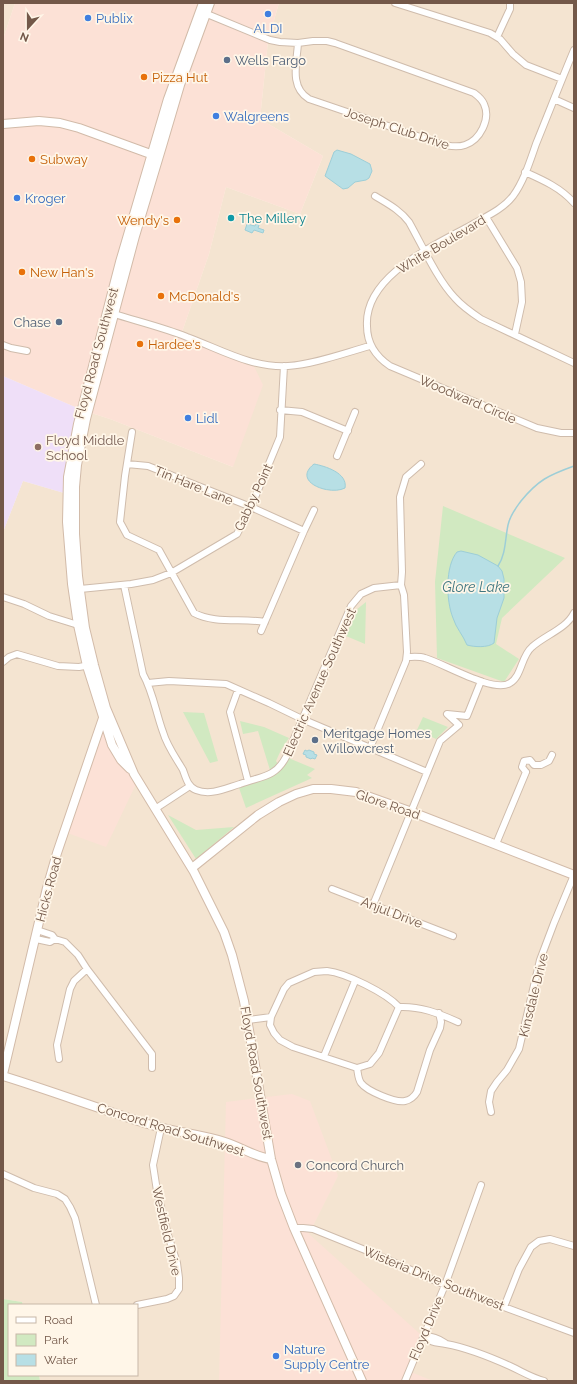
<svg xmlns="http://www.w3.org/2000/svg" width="577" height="1384" font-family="Raleway,sans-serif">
	<rect width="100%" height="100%" fill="#fcf2e2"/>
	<path fill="#f4e4d1" d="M 3,3 L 15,3 L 3,39 Z
		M 279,3 L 574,3 L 574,1381 L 40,1381 L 39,1375 L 137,1375 L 137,1305 L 23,1305 L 22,1302 L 3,1299 L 3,532 L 23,481 L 64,493 L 82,410 L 110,419 L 233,467 L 182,332 L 209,254 L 226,187 L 300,214 L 323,156 L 260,119 L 268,41 Z"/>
	<path fill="#fce1d6" d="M 15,3 L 279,3 L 268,41 L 260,119 L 323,156 L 300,214 L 226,187 L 209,254 L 182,332 L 252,362 L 263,385 L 233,467 L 110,419 L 82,410 L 3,376 L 3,39 Z
		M 105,718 L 137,782 L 106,847 L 62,831 Z
		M 292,1094 L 310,1101 L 338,1176 L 309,1234 L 419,1333 L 425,1336 L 411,1372 L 433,1381 L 219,1381 L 226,1102 Z"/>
	<path fill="#efdff8" d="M 3,376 L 82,410 L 64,493 L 23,481 L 3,532 Z"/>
	<path fill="#d1e9c1" d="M 443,506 L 565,558 L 502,618 L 496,644 L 519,659 L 504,682 L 437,658 L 435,582 Z
		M 366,602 L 365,644 L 346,636 L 356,610 Z
		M 183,712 L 204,713 L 218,761 L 210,763 Z
		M 423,717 L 448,727 L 436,739 L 417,730 Z
		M 240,721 L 264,727 L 289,738 L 281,750 L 276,761 L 278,764 L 270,770 L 258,731 L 243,734 Z
		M 286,757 L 315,769 L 307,775 L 312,778 L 246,808 L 238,785 L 283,765 Z
		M 168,815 L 196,830 L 234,827 L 196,859 Z
		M 3,1299 L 22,1302 L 23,1305 L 9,1305 L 9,1375 L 39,1375 L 40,1381 L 3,1381 Z"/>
	<path fill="#b7dfe5" stroke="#9dced7" d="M 337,150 L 351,154 L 370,164 L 372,171 L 369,178 L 366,180 L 355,182 L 348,188 L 343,189 L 325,176 L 334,152 Z
		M 247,224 L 255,226 L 256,224 L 259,225 L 258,228 L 264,230 L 263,233 L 254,230 L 252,233 L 245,230 Z
		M 314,464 C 325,466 348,473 345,488 C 330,496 291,482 314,464 Z
		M 461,551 L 478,555 L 498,566 L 502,571 L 504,579 L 504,598 L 497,618 L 494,643 C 488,648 474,647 467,645 C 463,635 456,628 453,618 C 446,601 445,566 457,552 Z
		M 305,750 L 307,751 L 309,750 L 314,752 L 314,754 L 317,755 L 315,759 L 312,758 L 311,759 L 306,757 L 306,755 L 303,754 Z"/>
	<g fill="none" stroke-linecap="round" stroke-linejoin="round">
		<path stroke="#9dced7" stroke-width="1.5" d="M 498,566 C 506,554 505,539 508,525 C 510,515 516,508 521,501 C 538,480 549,475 574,466"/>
		<defs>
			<path id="street" d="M 395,3 L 490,33 L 500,39 L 513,54 L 526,65 L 562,79
				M 207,14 L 270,40 L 280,42 L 298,43
				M 497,37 L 510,9 L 510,3
				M 313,41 L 327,41 L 335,43 L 474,93 C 478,96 482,99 484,104 C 491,119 480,140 465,145 C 456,148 447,146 438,143 L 309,99 C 289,87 297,62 298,43 Z
				M 574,50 C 561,81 549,112 536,144 C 530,161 524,181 513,196 C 503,209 487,216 473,224 C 436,245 364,275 367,326 C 367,343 375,356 390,366 L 537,428 L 561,433 L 574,433
				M 554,99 L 574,108
				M 525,172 C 543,180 561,188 574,203
				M 375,196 C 388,204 400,210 409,222 C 422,245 437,279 455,298 C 462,306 472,313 481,319 L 574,363
				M 486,217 L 517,268 L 521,282 L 522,302 L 515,334
				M 111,313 C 136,321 162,327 187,337 C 220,349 251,368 288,366 C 315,364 344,353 370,346
				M 3,345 L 11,348 L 27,351
				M 280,410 L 302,412 L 348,431
				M 132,432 L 125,476 L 120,522 L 127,535 L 159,550 L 194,613 C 215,624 241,618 265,622
				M 337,456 L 355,412
				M 127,464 L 148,466 L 251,507 L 304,531
				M 124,585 L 143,674 C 153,692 156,713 163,732 C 167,746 176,758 183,770 C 186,778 188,787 196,790 C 211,796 226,788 240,784 C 261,776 275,778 286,757 L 351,606 L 361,594 L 374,588 L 401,585
				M 80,589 L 131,584 L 153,580 L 171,573 L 237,534 L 251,507 L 280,437 L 284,366
				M 3,597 L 24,604 L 49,616 L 78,625
				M 261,631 L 304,531 L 314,510
				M 407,657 C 412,657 419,656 425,658 C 443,663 494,694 510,683 C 522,676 521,656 532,647 C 545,635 566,629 574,613
				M 3,662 L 9,657 L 17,654 L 58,666 L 79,667 L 90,665
				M 148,683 L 169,681 L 226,684 L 269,703 L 302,719 L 427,772
				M 238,690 L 230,712 L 248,781
				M 370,748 L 406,661 L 407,652 L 404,595 L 401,585 L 402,572 L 400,497 L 406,477 L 421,464
				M 526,772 L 522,767 L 524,761 L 530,760 L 534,765 L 541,765 L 549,761 L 552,755
				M 155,809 L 190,786
				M 496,844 L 526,772
				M 332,889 L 453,936
				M 373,905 L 440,741 L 459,725 L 447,714 L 467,716 L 481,681
				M 37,930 L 52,935 L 55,939 L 65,942 L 78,955 L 87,969 L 152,1054 L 152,1068
				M 36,939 L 50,942 L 55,939
				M 327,971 C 346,973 386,993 399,1007 L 379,1053 L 370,1064 L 357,1068 L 293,1047 L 280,1040 L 274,1033 L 270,1025 L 271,1017 L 284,989 L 289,983 L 314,972 Z
				M 399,1007 C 420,1006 438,1013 458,1022
				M 248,1020 L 271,1017
				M 324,1056 L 355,981
				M 59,1059 L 57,1045 L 70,989 L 74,981 L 87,969
				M 357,1068 C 358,1073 358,1079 361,1083 C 367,1091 395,1103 405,1101 C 410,1100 414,1097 417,1092 L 430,1050 L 440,1028 L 441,1022 L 439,1013
				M 491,1112 L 489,1102 L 491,1091 L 497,1082 L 507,1070 L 519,1049 L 540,960 L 554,923 L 574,875
				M 3,1174 L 34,1188 L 57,1194 L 65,1199 L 70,1207 L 75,1218 L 96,1305
				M 294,1228 L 303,1228 L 313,1229 L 375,1254 L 445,1285 L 574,1333
				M 137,1305 L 167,1299 L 174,1296 L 179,1289 L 179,1278 L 177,1263 L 168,1235 L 157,1191 L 153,1165 L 161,1128
				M 504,1307 L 519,1269 L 531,1247 L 539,1241 L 550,1239 L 574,1246
				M 424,1336 C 433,1344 436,1342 446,1344 C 468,1348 490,1357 510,1366 C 523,1372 530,1377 544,1381
				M 424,1336 C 432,1336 438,1338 445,1343
				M 405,1381 L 445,1285 L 481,1185"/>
			<path id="secondary" d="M 210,3 L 180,85 L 162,146 L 135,236 L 86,419 L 77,465 L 75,487 L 75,534 L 78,576 L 85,628 L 94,665 L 106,708 L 134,774 L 194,872 L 224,932 L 232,955 L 244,1001 L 271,1159 L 281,1194 L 294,1228 L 362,1381
				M 3,124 L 39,121 L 60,123 L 79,128 L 156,156
				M 130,769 L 121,760 L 112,745 L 87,666 L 78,625 L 72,584 L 67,522 L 68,477 L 78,424 L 120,262 L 168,99 L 203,3
				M 192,868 L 258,815 L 279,802 L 296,794 L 313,789 L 331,789 L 356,792 L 412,812 L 574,875
				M 3,1074 L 47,888 L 57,853 L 103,718
				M 3,1076 C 52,1091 99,1109 148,1124 C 173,1132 200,1134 225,1142 C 241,1147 255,1157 271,1159"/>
		</defs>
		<use href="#street" stroke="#cfbcac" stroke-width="8"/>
		<use href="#secondary" stroke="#d2bba9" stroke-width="10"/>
		<use href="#street" stroke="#fff" stroke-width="6"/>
		<use href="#secondary" stroke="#fff" stroke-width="8"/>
	</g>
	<g fill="#3f7fe0" stroke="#fff6e8" stroke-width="1.5">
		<circle cx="268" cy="14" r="4"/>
		<circle cx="88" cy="18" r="4"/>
		<circle cx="216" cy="116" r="4"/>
		<circle cx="17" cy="198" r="4"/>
		<circle cx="188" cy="418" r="4"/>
		<circle cx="276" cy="1356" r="4"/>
	</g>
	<g fill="#5c6f8a" stroke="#fff6e8" stroke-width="1.5">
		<circle cx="227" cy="60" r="4"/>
		<circle cx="59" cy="322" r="4"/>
		<circle cx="315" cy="740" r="4"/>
	</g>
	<g fill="#e8710a" stroke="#fff6e8" stroke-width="1.5">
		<circle cx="144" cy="77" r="4"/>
		<circle cx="32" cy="159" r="4"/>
		<circle cx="177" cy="220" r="4"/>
		<circle cx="22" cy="272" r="4"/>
		<circle cx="161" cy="296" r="4"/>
		<circle cx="140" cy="344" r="4"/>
	</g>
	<circle fill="#0f9aa8" stroke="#fff6e8" stroke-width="1.5" cx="231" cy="218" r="4"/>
	<circle fill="#8d6e63" stroke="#fff6e8" stroke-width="1.5" cx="38" cy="447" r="4"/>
	<circle fill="#6b7280" stroke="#fff6e8" stroke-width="1.5" cx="298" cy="1165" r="4"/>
	<g text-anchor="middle" stroke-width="3.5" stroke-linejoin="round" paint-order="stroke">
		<g font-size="13" fill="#366cbe" stroke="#fff6e8" text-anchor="start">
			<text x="96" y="23">Publix</text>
			<text x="268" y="33" text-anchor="middle">ALDI</text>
			<text x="224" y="121">Walgreens</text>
			<text x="25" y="203">Kroger</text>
			<text x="196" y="423">Lidl</text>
			<text x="284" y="1354">Nature<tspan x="284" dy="15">Supply Centre</tspan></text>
		</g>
		<g font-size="13" fill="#4e5e75" stroke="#fff6e8" text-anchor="start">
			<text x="235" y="65">Wells Fargo</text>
			<text x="51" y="327" text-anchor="end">Chase</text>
			<text x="323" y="738">Meritgage Homes<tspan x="323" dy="15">Willowcrest</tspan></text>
		</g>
		<g font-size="13" fill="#c56008" stroke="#fff6e8" text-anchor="start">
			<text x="152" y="82">Pizza Hut</text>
			<text x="40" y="164">Subway</text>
			<text x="169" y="225" text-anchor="end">Wendy's</text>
			<text x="30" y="277">New Han's</text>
			<text x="169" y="301">McDonald's</text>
			<text x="148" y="349">Hardee's</text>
		</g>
		<g font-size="13" fill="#735849" stroke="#fff6e8">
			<text transform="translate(397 128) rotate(18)" y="5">Joseph Club Drive</text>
			<text transform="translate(441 244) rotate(-31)" y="5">White Boulevard</text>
			<text transform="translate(96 353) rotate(-75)" y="5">Floyd Road Southwest</text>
			<text transform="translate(468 399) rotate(23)" y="5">Woodward Circle</text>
			<text transform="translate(194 485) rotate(22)" y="5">Tin Hare Lane</text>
			<text transform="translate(253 497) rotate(-65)" y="5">Gabby Point</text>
			<text transform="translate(319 682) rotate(-66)" y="5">Electric Avenue Southwest</text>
			<text transform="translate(388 804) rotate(19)" y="5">Glore Road</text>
			<text transform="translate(48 889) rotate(-75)" y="5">Hicks Road</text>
			<text transform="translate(392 912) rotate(21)" y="5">Anjul Drive</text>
			<text transform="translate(533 995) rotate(-76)" y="5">Kinsdale Drive</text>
			<text transform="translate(257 1073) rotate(80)" y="5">Floyd Road Southwest</text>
			<text transform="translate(171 1129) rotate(17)" y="5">Concord Road Southwest</text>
			<text transform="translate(167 1231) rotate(77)" y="5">Westfield Drive</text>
			<text transform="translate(434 1278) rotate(22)" y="5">Wisteria Drive Southwest</text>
			<text transform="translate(426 1328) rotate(-67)" y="5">Floyd Drive</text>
		</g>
		<g font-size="13" fill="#0d838f" stroke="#fff6e8" text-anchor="start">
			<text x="239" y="223">The Millery</text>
		</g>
		<g font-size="13" fill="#785e54" stroke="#fff6e8" text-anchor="start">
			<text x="46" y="445">Floyd Middle<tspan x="46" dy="15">School</tspan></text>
		</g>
		<g font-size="13" fill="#5b616d" stroke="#fff6e8" text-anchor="start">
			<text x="306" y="1170">Concord Church</text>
		</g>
		<g font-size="14" font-style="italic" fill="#3f7680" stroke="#fff6e8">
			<text x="476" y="592">Glore Lake</text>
		</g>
	</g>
	<rect width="577" height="1384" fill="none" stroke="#735849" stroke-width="8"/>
	<rect x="8" y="1304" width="130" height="72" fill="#fff6e8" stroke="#c7b7a8"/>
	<rect x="16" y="1317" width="20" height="6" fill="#ffffff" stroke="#c7b7a8"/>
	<text x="44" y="1324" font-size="12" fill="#735849">Road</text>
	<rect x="16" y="1334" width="20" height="12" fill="#d1e9c1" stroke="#c7b7a8"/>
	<text x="44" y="1344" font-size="12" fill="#735849">Park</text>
	<rect x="16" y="1354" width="20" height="12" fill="#b7dfe5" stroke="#c7b7a8"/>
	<text x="44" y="1364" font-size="12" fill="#735849">Water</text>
	<g transform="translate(28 28) rotate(201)" stroke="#fff6e8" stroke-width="3" paint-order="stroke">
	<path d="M0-3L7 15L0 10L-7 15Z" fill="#735849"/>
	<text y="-6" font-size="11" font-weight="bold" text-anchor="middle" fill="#735849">N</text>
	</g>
</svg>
